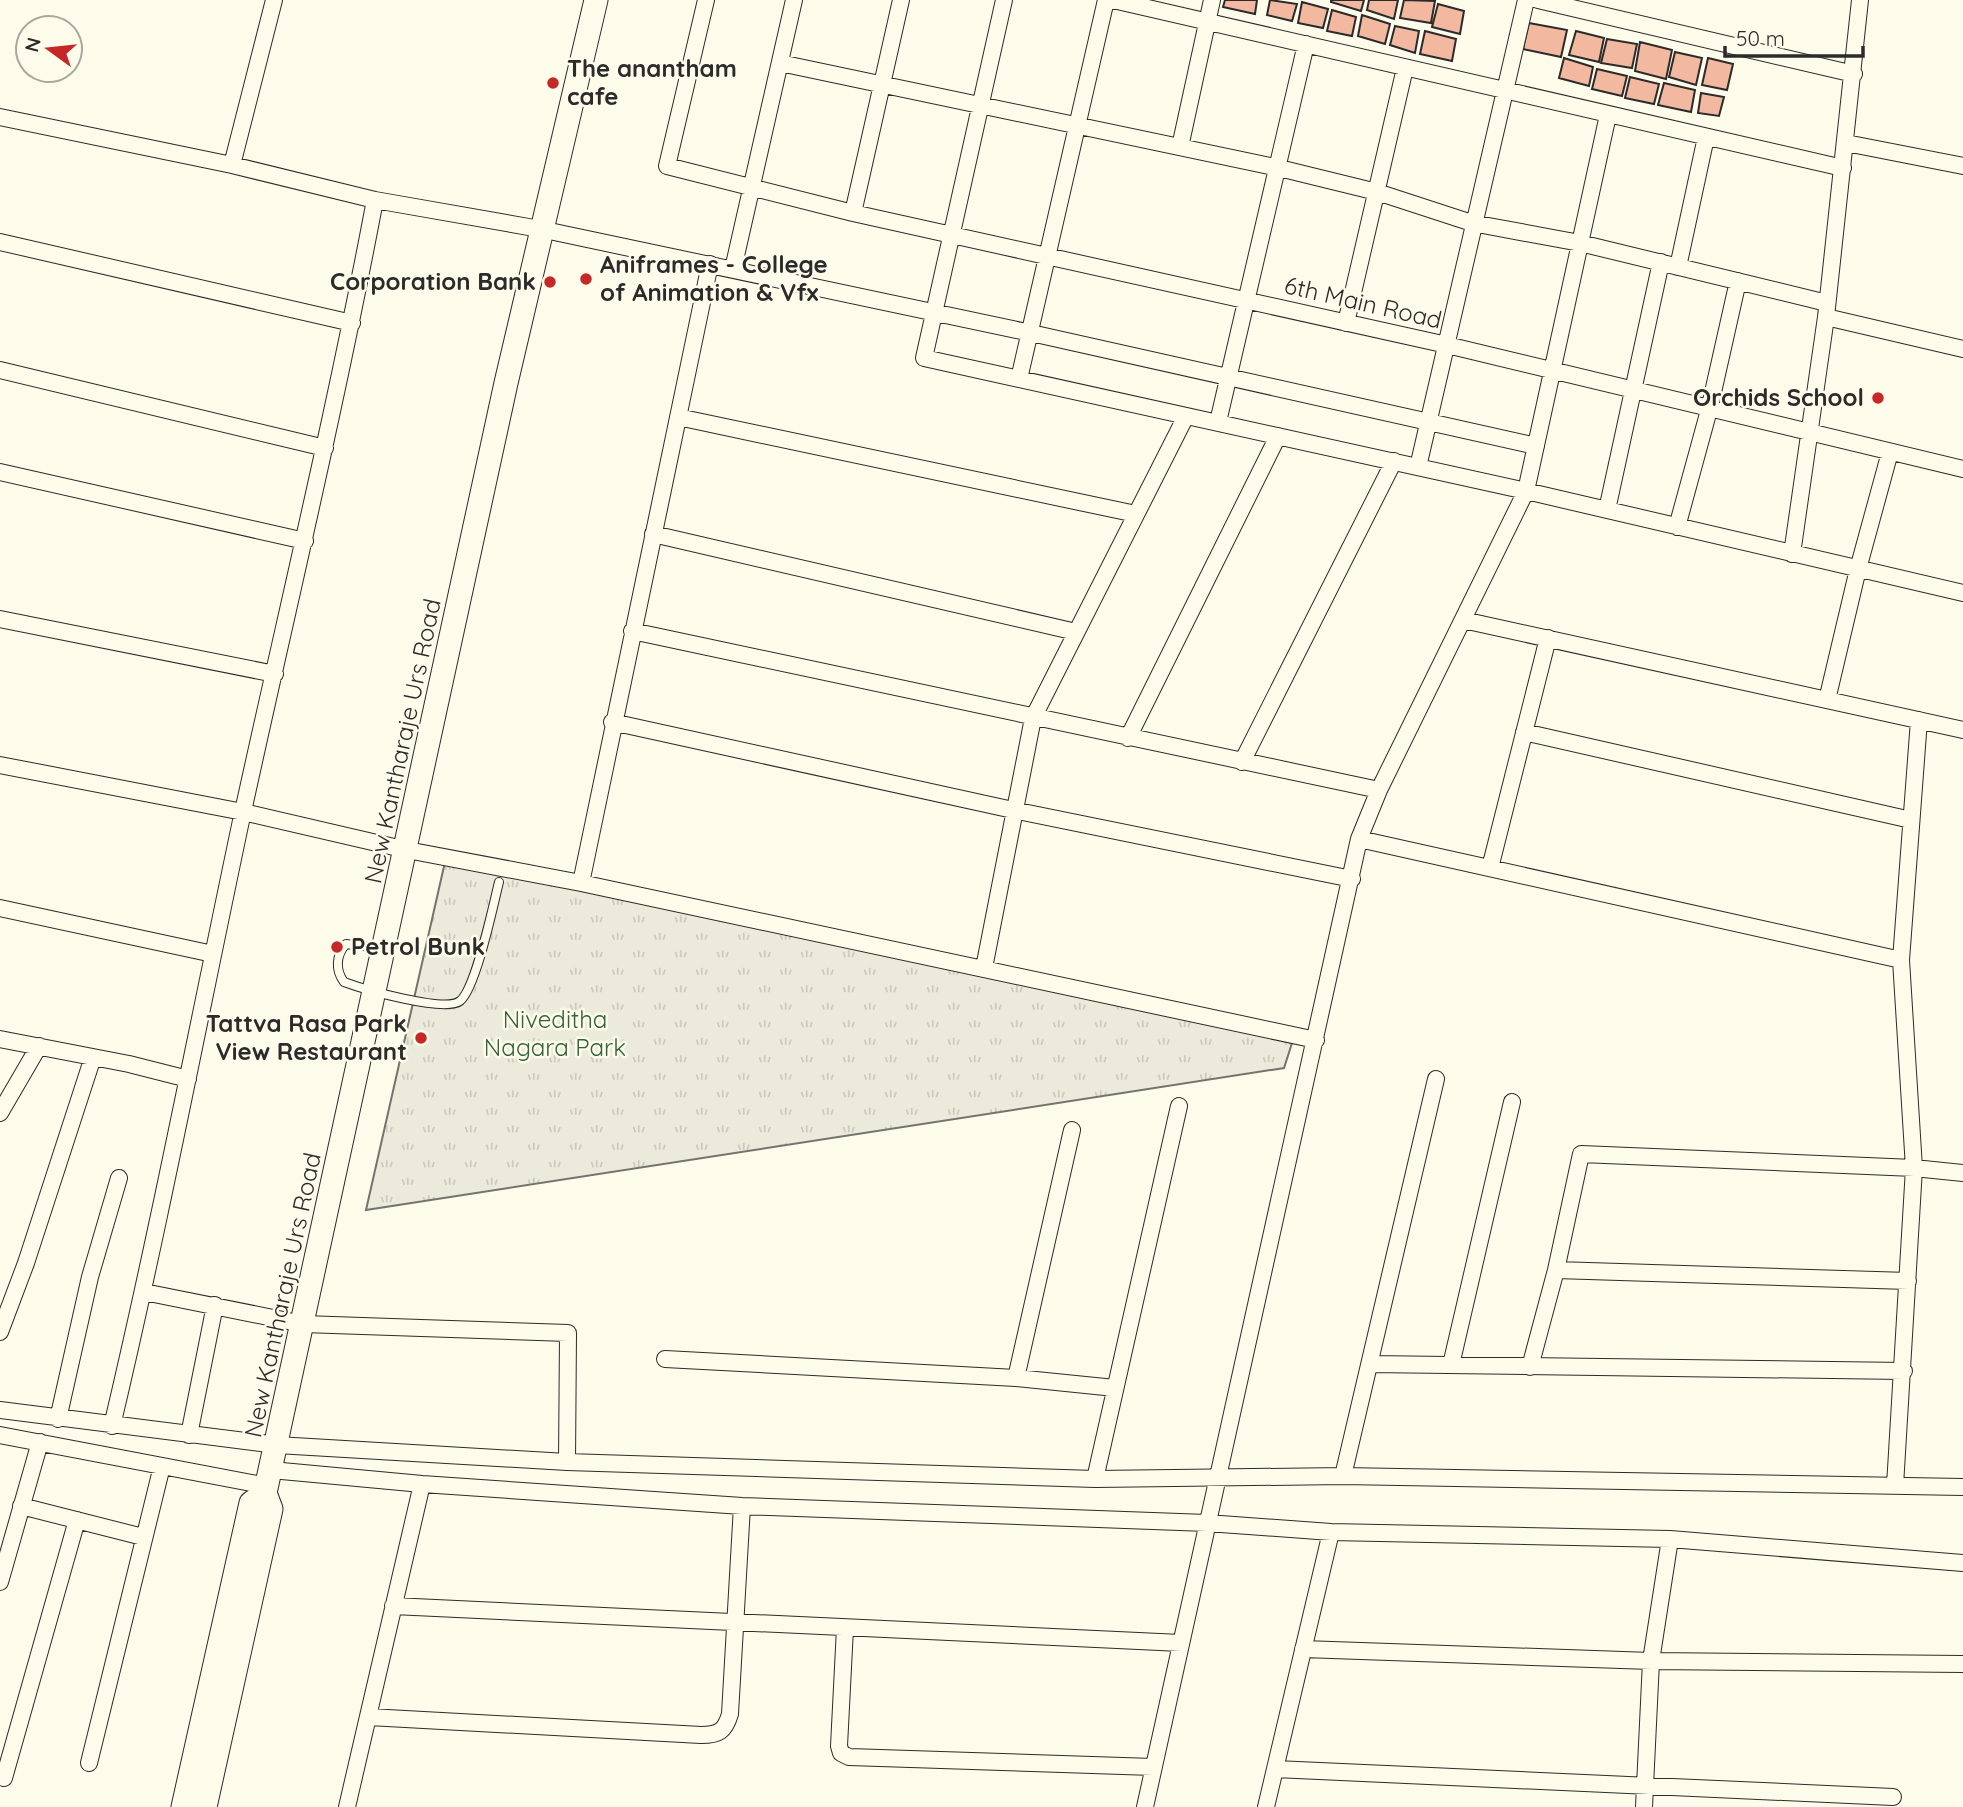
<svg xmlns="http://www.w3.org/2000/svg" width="1963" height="1807" font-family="Quicksand,sans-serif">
	<defs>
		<pattern id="park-tufts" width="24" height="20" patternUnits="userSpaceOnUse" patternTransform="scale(1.75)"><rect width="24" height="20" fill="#ecebdb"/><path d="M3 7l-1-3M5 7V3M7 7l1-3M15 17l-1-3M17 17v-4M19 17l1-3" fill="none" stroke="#cbcabc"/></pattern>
	</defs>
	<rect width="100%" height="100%" fill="#fdfbea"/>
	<path fill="url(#park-tufts)" stroke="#74746e" stroke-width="2" d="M 445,862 L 1293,1040 L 1284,1068 L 366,1210 Z"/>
	<path fill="#f2b8a0" stroke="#2b2b2b" stroke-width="2" d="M 1225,0 L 1257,0 L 1255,14 L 1223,7 Z
		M 1270,0 L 1297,4 L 1292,21 L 1267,15 Z
		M 1331,0 L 1364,0 L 1361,11 L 1331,2 Z
		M 1369,0 L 1398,0 L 1394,19 L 1367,10 Z
		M 1404,0 L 1435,1 L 1431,23 L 1400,18 Z
		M 1302,2 L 1328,9 L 1323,28 L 1298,23 Z
		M 1438,4 L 1464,11 L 1460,34 L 1432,27 Z
		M 1332,10 L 1356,17 L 1352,36 L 1327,31 Z
		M 1362,15 L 1390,24 L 1385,44 L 1358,36 Z
		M 1529,23 L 1567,30 L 1561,57 L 1523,49 Z
		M 1395,26 L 1419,31 L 1415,53 L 1390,45 Z
		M 1425,31 L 1456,39 L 1452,61 L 1420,54 Z
		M 1576,31 L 1604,38 L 1599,62 L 1569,55 Z
		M 1607,39 L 1637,44 L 1632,68 L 1601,63 Z
		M 1640,42 L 1672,50 L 1666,79 L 1635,71 Z
		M 1675,52 L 1702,58 L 1696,85 L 1669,77 Z
		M 1564,58 L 1593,67 L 1589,86 L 1559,78 Z
		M 1708,58 L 1733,64 L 1727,90 L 1702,85 Z
		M 1597,69 L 1627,76 L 1622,96 L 1592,89 Z
		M 1630,77 L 1659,84 L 1654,104 L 1625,98 Z
		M 1664,83 L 1695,90 L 1691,112 L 1658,105 Z
		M 1701,93 L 1724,97 L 1719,116 L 1698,113 Z"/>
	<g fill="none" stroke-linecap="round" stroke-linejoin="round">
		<defs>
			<path id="lane" d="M 380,948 L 346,944 C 336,955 335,970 344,982 C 363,989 445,1013 460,1001 C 476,988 493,906 499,882"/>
			<path id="street" d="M 706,0 L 667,166 L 853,213 L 1447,345 L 1963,469
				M 1004,0 L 924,358 L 1526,491 L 1963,593
				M 1113,0 L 1843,168
				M 1538,0 L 1854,74
				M 780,63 L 1279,168 L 1377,192 L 1472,223 L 1580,243 L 1827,303
				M 0,117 L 232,165 L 375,200 L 540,229 L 1031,333 L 1536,446
				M 1846,143 L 1963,166
				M 1180,147 L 1212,0
				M 232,165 L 274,0
				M 853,213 L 901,0
				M 0,242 L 352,323
				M 1678,267 L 1706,137
				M 733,269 L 794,0
				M 1826,317 L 1963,349
				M 1346,323 L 1405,68
				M 0,370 L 325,448
				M 1019,379 L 1106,0
				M 678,417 L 1136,514
				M 1218,422 L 1306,44
				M 1418,467 L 1526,0
				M 0,472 L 305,541
				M 1607,510 L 1661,262
				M 1677,527 L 1709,410 L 1738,281
				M 653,534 L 1076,632
				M 1792,554 L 1826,317 L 1860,0
				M 0,619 L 275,674
				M 1463,620 L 1963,730
				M 632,631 L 1379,790
				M 1827,700 L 1858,569 L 1890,452
				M 612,722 L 1013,810 L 1352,879
				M 1524,732 L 1911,820
				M 1128,738 L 1278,436
				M 1242,762 L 1394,461
				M 0,765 L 243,812 L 407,850 L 581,883 L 1316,1040
				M 1359,839 L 1901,960
				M 1490,868 L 1548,638
				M 581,883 L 710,264
				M 0,908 L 213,954
				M 984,968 L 1033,718 L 1186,416
				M 0,1039 L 129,1064 L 188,1079
				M 1179,1106 L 1095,1479 L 1343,1476 L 1963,1487
				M 0,1113 L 39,1046
				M 1072,1130 L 1016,1378 L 1115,1388
				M 1556,1270 L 1908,1281
				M 144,1292 L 303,1324 L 568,1333 L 567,1462
				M 0,1332 L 26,1263 L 93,1057
				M 665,1359 L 1016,1378
				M 1370,1364 L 1904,1371
				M 1451,1365 L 1512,1102
				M 1530,1367 L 1556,1270 L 1581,1154 L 1914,1168 L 1963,1173
				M 0,1410 L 277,1445 L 567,1462 L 1095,1479
				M 58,1419 L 90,1277 L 119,1178
				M 112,1426 C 160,1223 199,1019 242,816 C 287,610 336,407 375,200
				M 0,1435 L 267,1486
				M 189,1435 L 215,1305
				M 271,1470 L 422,1484 L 742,1506 L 1207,1523 L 1331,1532 L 1670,1539 L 1963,1563
				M 1343,1476 L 1436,1079
				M 1895,1486 L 1914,1168 L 1901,960 L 1919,720
				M 21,1506 L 143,1537
				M 0,1582 L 40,1442
				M 393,1606 L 1181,1643
				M 845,1628 L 839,1746 L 841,1753 L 849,1757 L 1153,1767
				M 1303,1649 L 1651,1661 L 1963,1664
				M 369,1717 L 701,1735 C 719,1735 725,1731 730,1714 L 742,1506
				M 89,1763 L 162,1466
				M 1275,1769 L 1893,1797
				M 4,1778 L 77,1520
				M 347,1807 L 422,1484
				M 1145,1807 L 1359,839 L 1379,790 L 1526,491 L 1608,115
				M 1266,1807 L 1331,1532
				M 1644,1807 L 1651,1661 L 1670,1539"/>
			<path id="secondary" d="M 183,1807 L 251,1503 L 265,1493
				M 205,1807 L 271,1509 L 265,1493 L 506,383 L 596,0"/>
		</defs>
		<use href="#lane" stroke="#2b2b2b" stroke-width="10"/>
		<use href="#street" stroke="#2b2b2b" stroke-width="18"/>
		<use href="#secondary" stroke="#2b2b2b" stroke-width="25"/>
		<use href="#lane" stroke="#fdfbea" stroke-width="8"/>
		<use href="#street" stroke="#fdfbea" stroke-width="16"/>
		<use href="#secondary" stroke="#fdfbea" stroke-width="23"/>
	</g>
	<g fill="#c62828" stroke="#fdfbea" stroke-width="2.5">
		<circle cx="553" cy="83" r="7"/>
		<circle cx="586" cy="279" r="7"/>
		<circle cx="550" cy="282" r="7"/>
		<circle cx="1878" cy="398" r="7"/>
		<circle cx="337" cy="947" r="7"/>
		<circle cx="421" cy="1038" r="7"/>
	</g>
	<g text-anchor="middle" stroke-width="5" stroke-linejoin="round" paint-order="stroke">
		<g font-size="24" font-weight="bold" fill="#2b2b2b" stroke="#fdfbea" text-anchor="start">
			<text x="567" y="77">The anantham<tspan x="567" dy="28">cafe</tspan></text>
			<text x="600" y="273">Aniframes - College<tspan x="600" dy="28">of Animation &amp; Vfx</tspan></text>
			<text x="536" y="290" text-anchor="end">Corporation Bank</text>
			<text x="1864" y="406" text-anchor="end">Orchids School</text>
			<text x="351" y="955">Petrol Bunk</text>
			<text x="407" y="1032" text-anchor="end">Tattva Rasa Park<tspan x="407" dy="28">View Restaurant</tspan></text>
		</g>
		<g font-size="24" fill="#2b2b2b" stroke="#fdfbea">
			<text transform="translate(1363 303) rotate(13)" y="8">6th Main Road</text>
			<text transform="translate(403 741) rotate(-78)" y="8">New Kantharaje Urs Road</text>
			<text transform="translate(283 1295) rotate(-78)" y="8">New Kantharaje Urs Road</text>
		</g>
		<g font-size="24" fill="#34623c" stroke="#fdfbea">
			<text x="555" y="1028">Niveditha<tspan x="555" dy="28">Nagara Park</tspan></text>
		</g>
	</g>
	<g transform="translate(49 49) rotate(285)"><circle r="33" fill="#fdfbea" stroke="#a9a89e" stroke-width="2"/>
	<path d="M0-5L12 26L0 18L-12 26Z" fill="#c62828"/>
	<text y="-10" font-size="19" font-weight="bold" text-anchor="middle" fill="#2b2b2b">N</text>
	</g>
	<path d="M1725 46v10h138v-10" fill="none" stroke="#2b2b2b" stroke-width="3.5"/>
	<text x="1736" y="46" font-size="21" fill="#2b2b2b" stroke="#fdfbea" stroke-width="5" paint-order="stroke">50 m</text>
</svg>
